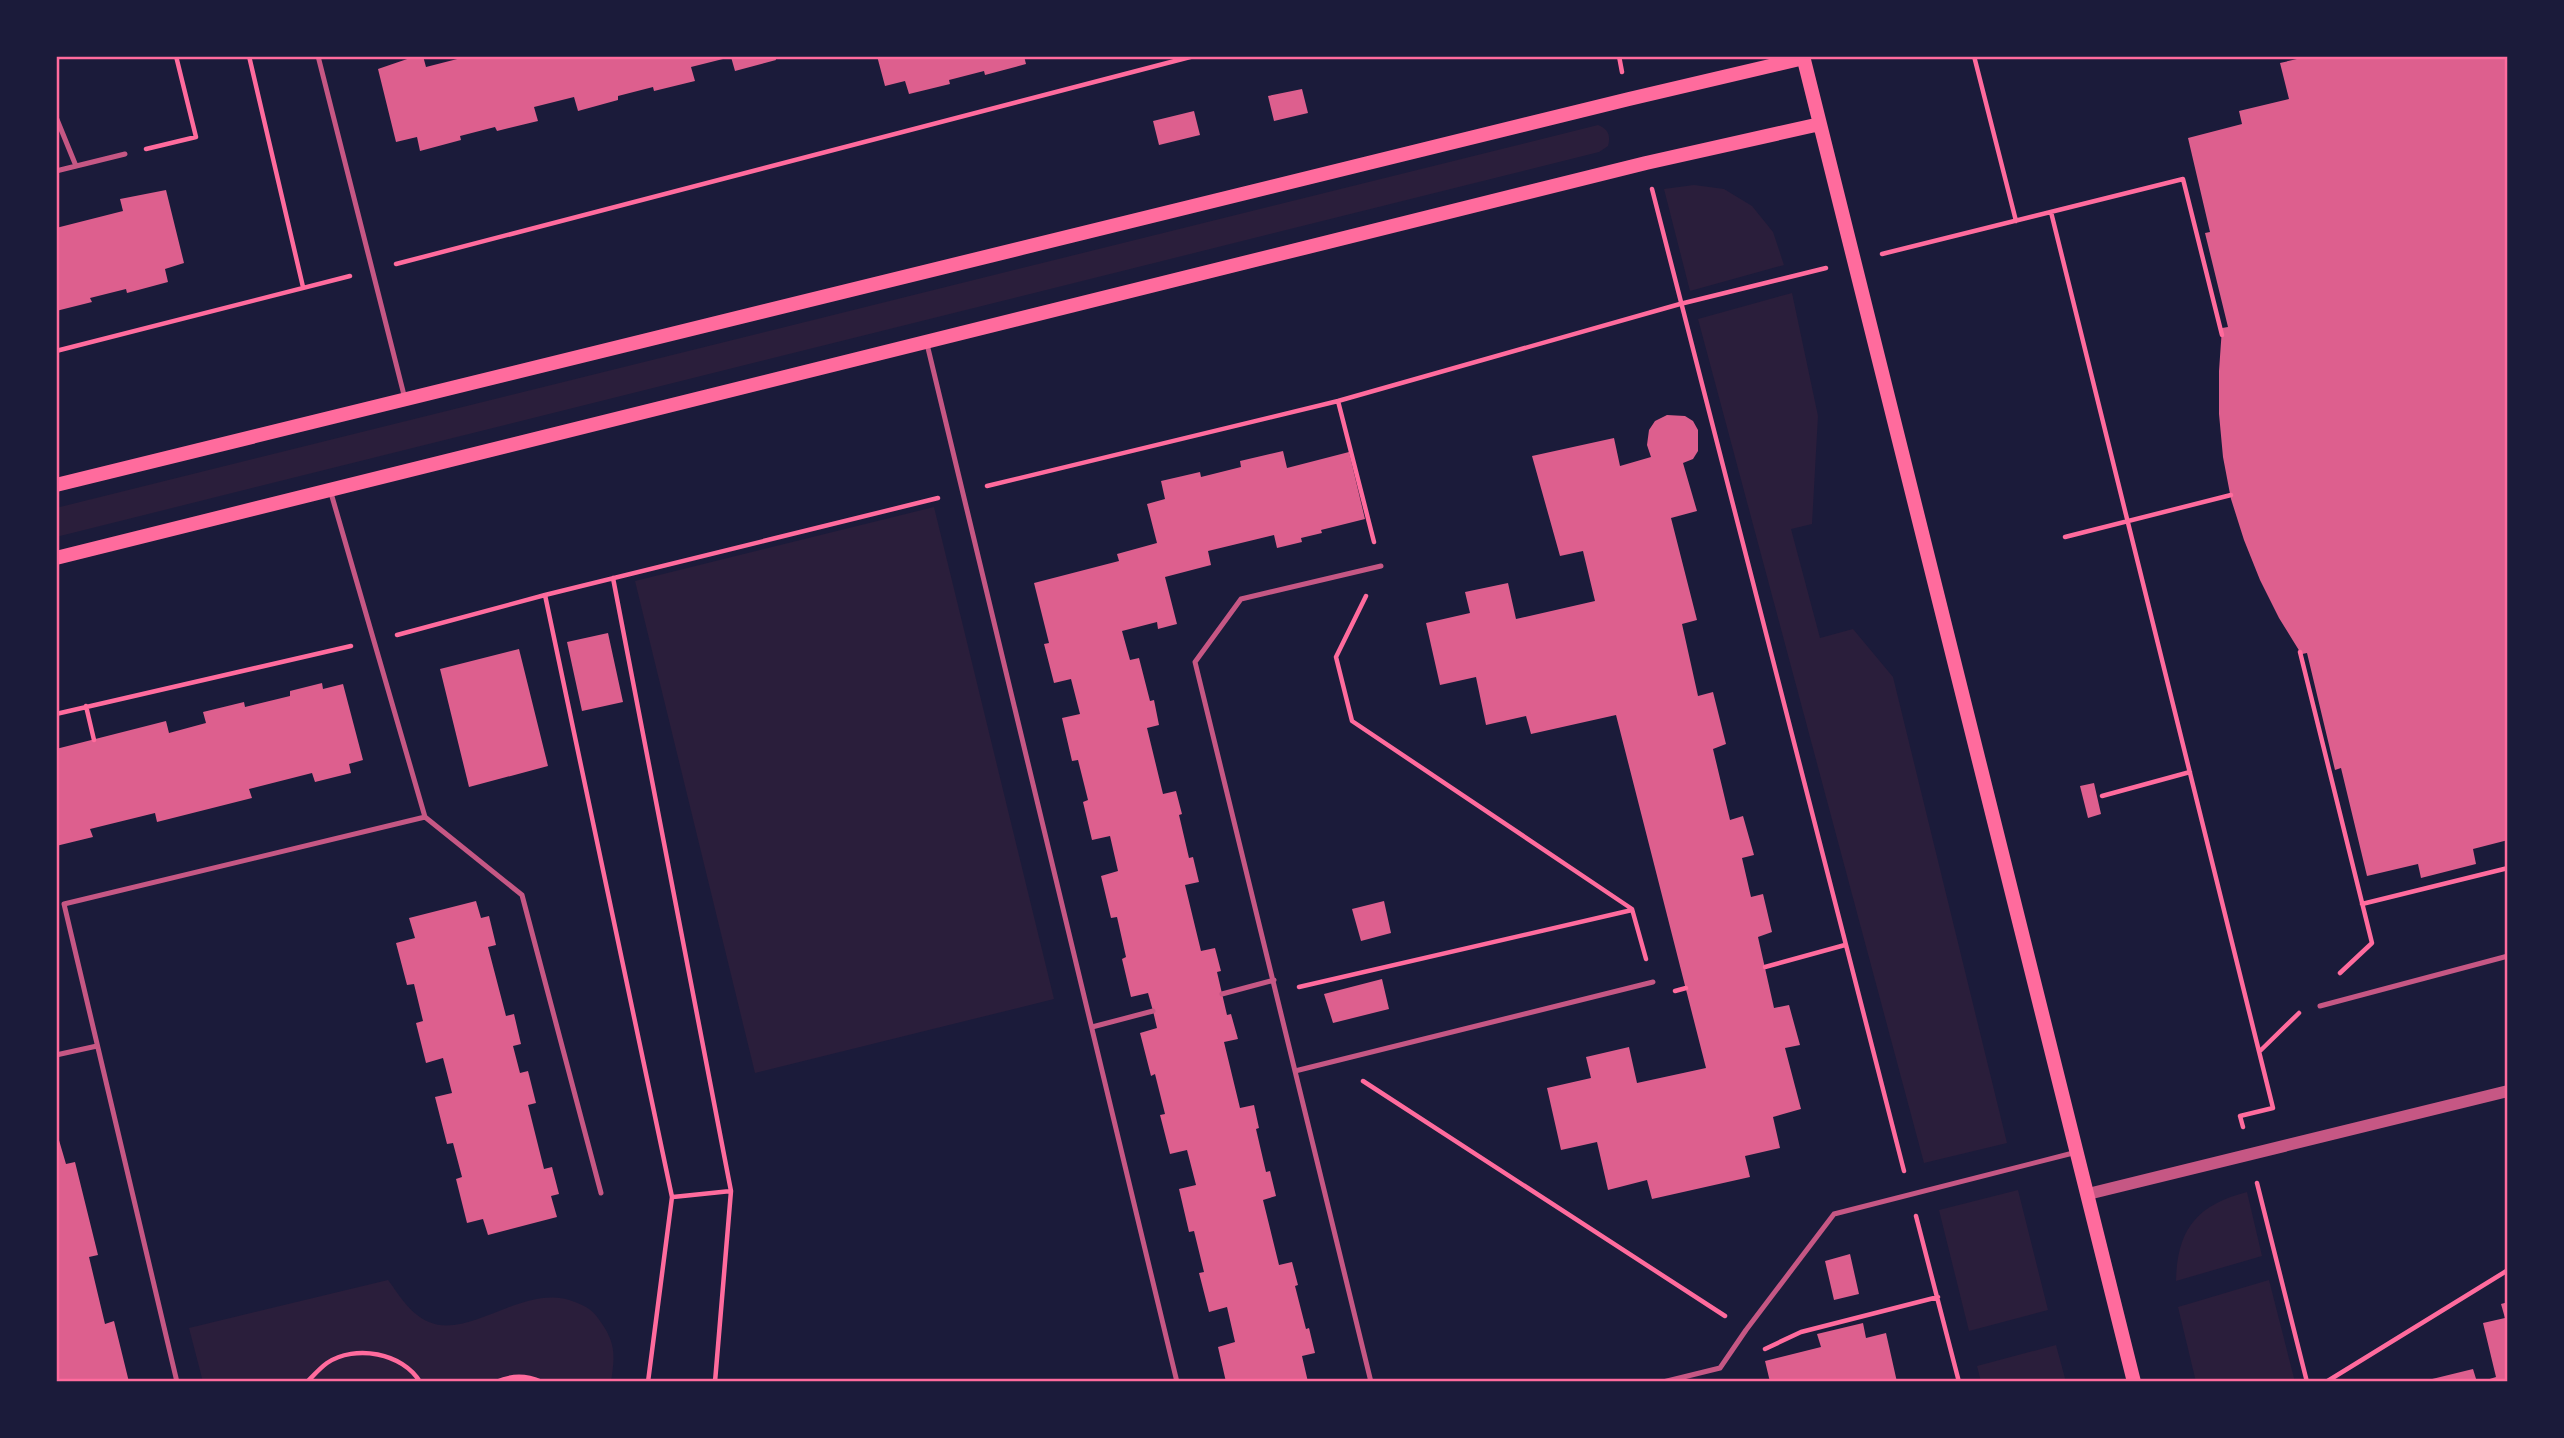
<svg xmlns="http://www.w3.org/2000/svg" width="2564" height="1438" font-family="'PT Sans',sans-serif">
	<rect width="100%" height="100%" fill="#1b1b3a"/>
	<path fill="#2a1e3b" d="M 1598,125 C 1608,129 1611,135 1608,146 L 1599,152 L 56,537 L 56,508 Z
		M 1694,185 L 1724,189 L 1752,206 L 1773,232 L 1784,265 L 1690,291 L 1664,189 Z
		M 1792,293 L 1818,416 L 1812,524 L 1791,529 L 1820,638 L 1853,629 L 1893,677 L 2007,1143 L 1924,1163 L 1698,319 Z
		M 934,507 L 1054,999 L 755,1073 L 635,581 Z
		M 2018,1190 L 2048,1310 L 1969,1331 L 1939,1210 Z
		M 2247,1192 L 2262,1256 L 2176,1281 C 2177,1229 2197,1205 2247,1192 Z
		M 388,1280 C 400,1296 410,1314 429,1322 C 470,1340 526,1281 575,1302 C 587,1307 593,1310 600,1321 C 616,1343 615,1355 611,1382 L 203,1382 L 189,1328 Z
		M 2269,1280 L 2295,1382 L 2196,1382 L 2178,1307 Z
		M 2056,1345 L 2066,1382 L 1981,1382 L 1977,1366 Z"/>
	<path fill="#dd5f8e" d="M 416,56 L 423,56 L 426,67 L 469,56 L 775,56 L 776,60 L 735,71 L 731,57 L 691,67 L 695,81 L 654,91 L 653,87 L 618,96 L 618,100 L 578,111 L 574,97 L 534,107 L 538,121 L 497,131 L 495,127 L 460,136 L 461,140 L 420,151 L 417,137 L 396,142 L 378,69 Z
		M 877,56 L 1024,56 L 1026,64 L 985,75 L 984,71 L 949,80 L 950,84 L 909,94 L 905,81 L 885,86 Z
		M 2310,56 L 2508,56 L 2508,840 L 2473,849 L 2476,864 L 2421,878 L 2418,864 L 2367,876 L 2341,768 L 2335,770 L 2307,653 L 2302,654 L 2300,652 L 2279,618 L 2260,580 L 2244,540 L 2231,499 L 2223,457 L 2219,414 L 2219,371 L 2222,328 L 2228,327 L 2205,233 L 2210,232 L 2188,138 L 2242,124 L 2239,111 L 2289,99 L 2280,63 Z
		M 1302,89 L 1308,113 L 1274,121 L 1268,96 Z
		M 1194,111 L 1200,135 L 1159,145 L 1153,121 Z
		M 166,190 L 184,263 L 165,269 L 168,282 L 127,293 L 126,289 L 90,298 L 92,302 L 56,311 L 56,228 L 123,211 L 120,199 Z
		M 1667,415 L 1685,416 L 1693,421 L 1698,430 L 1698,451 L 1693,459 L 1683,463 L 1697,511 L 1671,518 L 1697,620 L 1682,624 L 1698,696 L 1713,692 L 1726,744 L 1713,749 L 1730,820 L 1743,816 L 1754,855 L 1742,858 L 1751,897 L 1763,894 L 1772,932 L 1758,937 L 1774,1008 L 1789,1005 L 1800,1045 L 1785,1048 L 1801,1109 L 1773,1117 L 1780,1148 L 1745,1156 L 1750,1177 L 1652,1199 L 1647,1180 L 1608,1190 L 1597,1142 L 1561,1150 L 1547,1088 L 1591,1078 L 1586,1057 L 1629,1047 L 1637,1083 L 1706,1068 L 1616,715 L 1531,734 L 1526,716 L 1486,725 L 1476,677 L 1440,685 L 1426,623 L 1470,613 L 1465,592 L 1508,583 L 1516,619 L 1595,601 L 1583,551 L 1560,556 L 1532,456 L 1614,438 L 1620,466 L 1651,457 L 1647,445 L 1649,430 L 1655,421 Z
		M 1283,451 L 1287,468 L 1349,452 L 1365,519 L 1321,530 L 1322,533 L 1301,538 L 1302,542 L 1277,548 L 1274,535 L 1208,551 L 1211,565 L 1165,577 L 1177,624 L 1158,629 L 1157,622 L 1122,631 L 1130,660 L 1139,658 L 1150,701 L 1154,700 L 1159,725 L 1147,728 L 1163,794 L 1176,791 L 1182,814 L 1179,815 L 1189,858 L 1193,857 L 1199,882 L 1185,885 L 1201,951 L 1215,948 L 1221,971 L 1217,972 L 1227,1015 L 1231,1014 L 1238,1039 L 1224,1042 L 1240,1108 L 1254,1105 L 1259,1128 L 1256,1129 L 1266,1172 L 1270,1171 L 1276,1196 L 1263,1200 L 1279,1265 L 1292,1262 L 1298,1285 L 1295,1286 L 1306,1329 L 1309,1328 L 1315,1353 L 1302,1356 L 1308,1382 L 1226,1382 L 1218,1347 L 1235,1342 L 1227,1307 L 1209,1312 L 1199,1273 L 1204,1272 L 1194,1231 L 1189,1232 L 1179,1189 L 1196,1185 L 1187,1150 L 1170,1154 L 1160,1115 L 1165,1114 L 1155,1074 L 1151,1076 L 1140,1033 L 1157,1028 L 1153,1011 L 1148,993 L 1131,997 L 1122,959 L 1126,957 L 1117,917 L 1111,918 L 1101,876 L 1118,871 L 1110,836 L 1092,840 L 1083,802 L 1088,800 L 1078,760 L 1072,761 L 1062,718 L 1080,714 L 1071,679 L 1054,683 L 1044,644 L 1049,643 L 1034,583 L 1119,561 L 1117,554 L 1157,543 L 1147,504 L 1165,499 L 1161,481 L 1200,472 L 1201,477 L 1241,467 L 1240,461 Z
		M 608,633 L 623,702 L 582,711 L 567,642 Z
		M 519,649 L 548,766 L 469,787 L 440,669 Z
		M 322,683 L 323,689 L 343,684 L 363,760 L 349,764 L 351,773 L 315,782 L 312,773 L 249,789 L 252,798 L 157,822 L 155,813 L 90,829 L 93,837 L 56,846 L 56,749 L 166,721 L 169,733 L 206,723 L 203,712 L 244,702 L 245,707 L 290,696 L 290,691 Z
		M 2094,783 L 2101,814 L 2088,818 L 2080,786 Z
		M 476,901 L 481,918 L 489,916 L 496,945 L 488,947 L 506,1016 L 514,1014 L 521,1044 L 513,1046 L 520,1073 L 528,1071 L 536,1103 L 528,1105 L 544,1169 L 552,1167 L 559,1194 L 551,1196 L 557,1217 L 488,1235 L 483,1219 L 467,1223 L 456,1179 L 462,1177 L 453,1143 L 447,1144 L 435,1097 L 452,1093 L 443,1058 L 426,1063 L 416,1023 L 423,1021 L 414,984 L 407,985 L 396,943 L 415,938 L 409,918 Z
		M 1384,901 L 1391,933 L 1361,941 L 1352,909 Z
		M 1382,979 L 1389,1009 L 1333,1023 L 1324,994 Z
		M 56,1130 L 66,1164 L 75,1162 L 98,1255 L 89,1257 L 105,1324 L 114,1321 L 129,1382 L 56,1382 Z
		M 1850,1254 L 1859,1294 L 1834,1300 L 1825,1261 Z
		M 2508,1302 L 2508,1382 L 2480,1382 L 2496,1377 L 2483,1323 L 2505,1318 L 2501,1304 Z
		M 1863,1323 L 1866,1338 L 1886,1333 L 1897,1382 L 1770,1382 L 1765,1361 L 1821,1347 L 1817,1334 Z
		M 2473,1369 L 2477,1382 L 2424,1382 L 2424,1381 Z"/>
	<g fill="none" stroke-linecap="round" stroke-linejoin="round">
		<path stroke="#ff6b9d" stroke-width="4.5" d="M 249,56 L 303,287
			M 1619,56 L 1622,72
			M 1974,56 L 2016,221
			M 146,149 L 196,137 L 176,56
			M 1652,189 L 1904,1171
			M 2051,212 L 2273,1108 L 2240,1116 L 2243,1127
			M 1882,254 L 2183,179 L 2222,335
			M 396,264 L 1194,56
			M 56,351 L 350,276
			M 1338,401 L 1374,542
			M 987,486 L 1338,401 L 1680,304 L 1826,268
			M 2065,537 L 2231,495
			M 613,578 L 731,1191 L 715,1382
			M 545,595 L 672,1197 L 648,1382
			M 1366,596 L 1336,657 L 1352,721 L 1632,909 L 1646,959
			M 397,635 L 545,595 L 938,498
			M 2300,652 L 2372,943 L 2340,973
			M 86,706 L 94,740
			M 56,714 L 351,646
			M 2102,796 L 2190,772
			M 2362,904 L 2508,868
			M 1765,967 L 1845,945
			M 1299,987 L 1632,910
			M 1675,991 L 1686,988
			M 2260,1051 L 2299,1013
			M 1363,1081 L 1725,1316
			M 2257,1183 L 2307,1382
			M 673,1197 L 731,1191
			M 1916,1216 L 1959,1382
			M 1765,1349 L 1801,1332 L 1938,1297
			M 307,1382 C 313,1376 320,1368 327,1363 C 355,1344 403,1353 420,1382
			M 496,1382 C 513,1375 525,1375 542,1382
			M 2326,1382 L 2508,1270"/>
		<path stroke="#c65784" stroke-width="5" d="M 318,56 L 405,399
			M 56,117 L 76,166
			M 56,171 L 125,154
			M 927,344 L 1177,1382
			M 425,817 L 522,895 L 601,1193
			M 1222,994 L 1274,980
			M 2320,1006 L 2508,956
			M 1092,1027 L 1153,1011
			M 56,1055 L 97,1046
			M 1295,1071 L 1653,982
			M 177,1382 L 64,904 L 425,817 L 331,493
			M 1371,1382 L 1195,662 L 1241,599 L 1381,566
			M 1663,1382 L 1720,1368 L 1746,1330 L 1834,1214 L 2077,1152"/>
		<path stroke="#c65784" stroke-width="12" d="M 2088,1194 L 2508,1091"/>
		<path stroke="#ff6b9d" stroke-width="14" d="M 1803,56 L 2134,1382
			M 56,485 L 1629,99 L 1804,58
			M 56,558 L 1646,163 L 1820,124"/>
	</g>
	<rect width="2564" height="1438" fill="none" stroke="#1b1b3a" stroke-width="116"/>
	<rect x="58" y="58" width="2448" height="1322" fill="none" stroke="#ff6b9d" stroke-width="2.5"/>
</svg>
